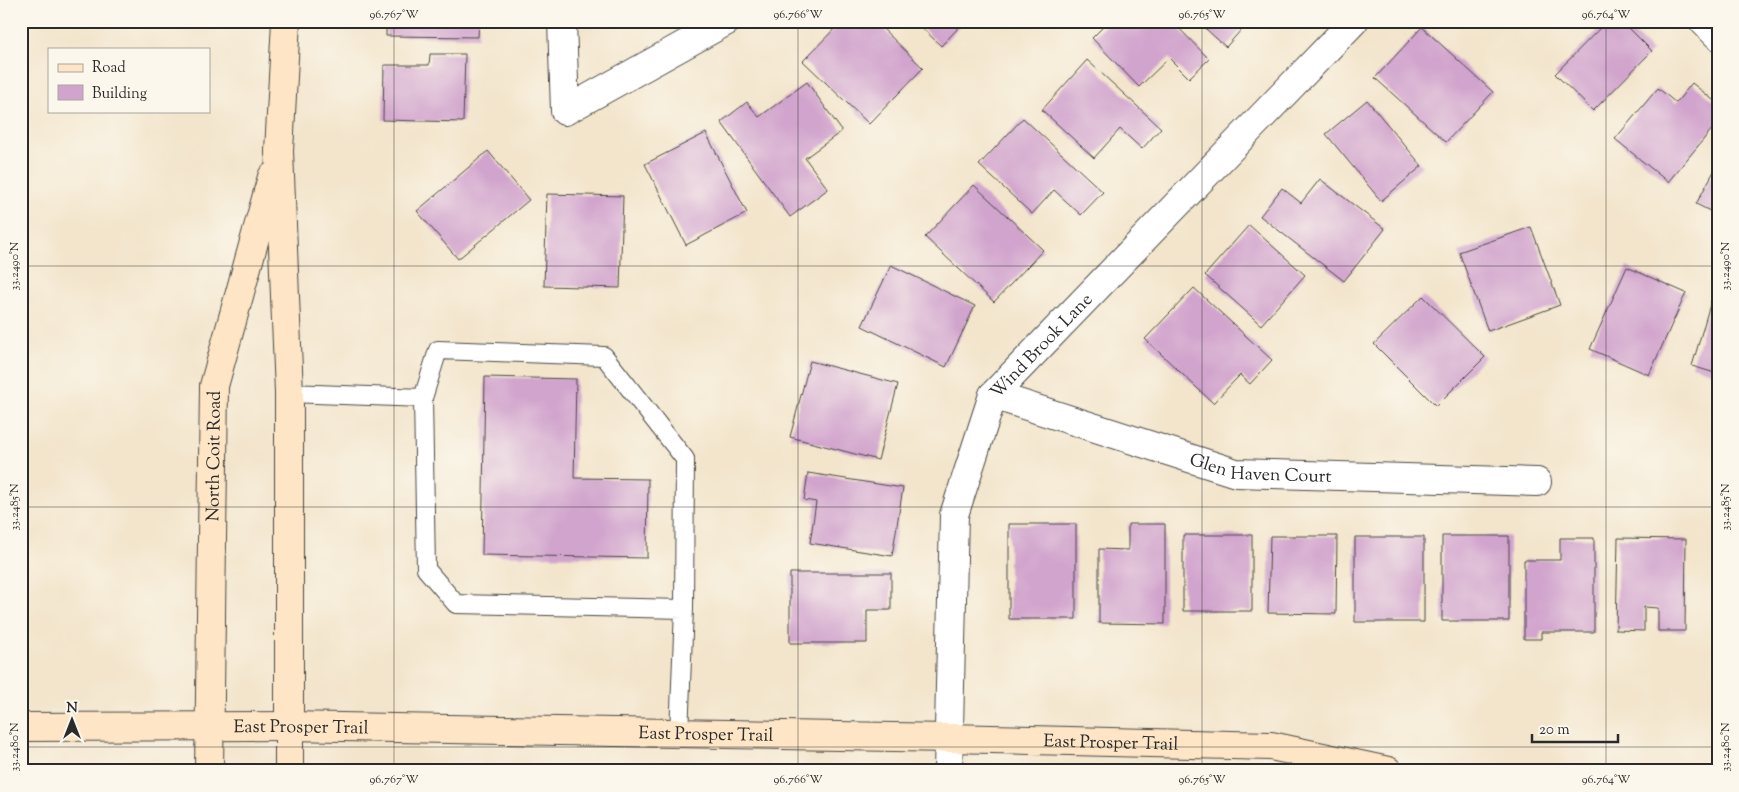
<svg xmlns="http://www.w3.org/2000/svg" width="1739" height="792" font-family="'Sorts Mill Goudy',serif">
	<rect width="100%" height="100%" fill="#fbf7ec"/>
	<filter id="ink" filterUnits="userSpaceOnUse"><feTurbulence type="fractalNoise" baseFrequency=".02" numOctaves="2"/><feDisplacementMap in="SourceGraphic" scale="10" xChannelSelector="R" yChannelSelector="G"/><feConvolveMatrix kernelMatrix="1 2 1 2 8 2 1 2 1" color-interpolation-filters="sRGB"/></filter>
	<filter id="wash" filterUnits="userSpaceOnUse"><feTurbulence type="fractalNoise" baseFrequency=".0096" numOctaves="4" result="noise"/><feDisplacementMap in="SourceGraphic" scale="20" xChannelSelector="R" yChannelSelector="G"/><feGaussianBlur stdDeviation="1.12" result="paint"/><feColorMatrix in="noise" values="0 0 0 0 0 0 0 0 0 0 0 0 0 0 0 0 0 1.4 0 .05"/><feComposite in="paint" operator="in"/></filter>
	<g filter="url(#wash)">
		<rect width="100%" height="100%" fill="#f3e5cc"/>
		<g id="blocks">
			<path fill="#d1a4cd" d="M 386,21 L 479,21 L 478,37 L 386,36 Z
				M 842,21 L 875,21 L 923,68 L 869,124 L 803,61 Z
				M 915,21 L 965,21 L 941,46 Z
				M 1109,21 L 1172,21 L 1209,59 L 1189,78 L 1169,58 L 1139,87 L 1092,38 Z
				M 1197,21 L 1249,21 L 1226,47 Z
				M 1607,21 L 1622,21 L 1652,51 L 1593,111 L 1555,74 Z
				M 1422,27 L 1493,92 L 1446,142 L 1375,78 Z
				M 430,54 L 465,54 L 463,122 L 383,120 L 384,65 L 429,65 Z
				M 1087,60 L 1161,128 L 1142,149 L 1120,129 L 1094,158 L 1042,110 Z
				M 807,82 L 842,131 L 805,158 L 828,189 L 790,217 L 721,122 L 747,102 L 759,117 Z
				M 1692,83 L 1718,104 L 1718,122 L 1668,182 L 1615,139 L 1658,88 L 1676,103 Z
				M 1367,100 L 1422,166 L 1381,201 L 1326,134 Z
				M 1023,118 L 1103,192 L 1081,215 L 1054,190 L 1032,214 L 979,165 Z
				M 706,133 L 747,213 L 686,245 L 645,164 Z
				M 488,151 L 529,200 L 458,259 L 417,211 Z
				M 1718,164 L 1718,215 L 1696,204 Z
				M 1320,179 L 1385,229 L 1344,281 L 1260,216 L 1282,188 L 1301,203 Z
				M 974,185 L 1043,250 L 994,302 L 925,237 Z
				M 547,194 L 623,196 L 620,288 L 544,286 Z
				M 1249,225 L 1305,275 L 1261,325 L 1205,275 Z
				M 1531,227 L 1560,305 L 1488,331 L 1459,252 Z
				M 891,265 L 975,306 L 946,367 L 862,326 Z
				M 1627,267 L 1686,293 L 1649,375 L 1590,349 Z
				M 1194,288 L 1272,360 L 1250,384 L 1240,375 L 1213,403 L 1145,339 Z
				M 1423,296 L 1485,357 L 1436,406 L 1374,344 Z
				M 1711,301 L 1718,303 L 1718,374 L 1692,366 Z
				M 810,361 L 898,384 L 878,460 L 790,437 Z
				M 485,377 L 576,379 L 574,478 L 648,479 L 647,558 L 482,555 Z
				M 808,473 L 903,488 L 892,556 L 810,543 L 816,502 L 804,500 Z
				M 1009,524 L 1076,524 L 1076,619 L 1009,619 Z
				M 1128,524 L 1165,524 L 1165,624 L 1099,623 L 1099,549 L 1128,550 Z
				M 1183,535 L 1252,535 L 1252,611 L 1183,611 Z
				M 1270,536 L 1337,536 L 1336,614 L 1268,613 Z
				M 1442,536 L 1509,536 L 1509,621 L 1442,621 Z
				M 1355,537 L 1424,537 L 1424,622 L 1355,622 Z
				M 1560,538 L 1594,538 L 1594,632 L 1541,632 L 1541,639 L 1524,639 L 1524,560 L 1560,560 Z
				M 1618,538 L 1686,539 L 1685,631 L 1658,631 L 1658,608 L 1644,607 L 1644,631 L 1616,630 Z
				M 790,573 L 891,573 L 891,610 L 867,610 L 867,643 L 790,643 Z"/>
		</g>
	</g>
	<g filter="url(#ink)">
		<use href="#blocks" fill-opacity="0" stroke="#494743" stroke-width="1"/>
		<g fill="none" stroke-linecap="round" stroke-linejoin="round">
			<defs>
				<path id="lane" d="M 289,393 L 423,398 L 438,350 L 604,356 L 685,459 L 684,609 L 679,734
					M 423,398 L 426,569 L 456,604 L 684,609"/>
				<g id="street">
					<path d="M 562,21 L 565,111 L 727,21"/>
					<path d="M 1703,21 L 1718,36"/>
					<path id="s1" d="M 993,395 L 1236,473 L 1537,482"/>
					<path id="s2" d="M 948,771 L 954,515 L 993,395 L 1354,21"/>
				</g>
				<g id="secondary">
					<path d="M 286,21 L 279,151 L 289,393 L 289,771"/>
					<path id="s3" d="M 21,727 L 288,726 L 949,738 L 1271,746 L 1388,771"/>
					<path id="s4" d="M 209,771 L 214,386 L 272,177"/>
				</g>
			</defs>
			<use href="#lane" stroke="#494743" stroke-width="20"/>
			<use href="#street" stroke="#494743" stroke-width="30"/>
			<use href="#secondary" stroke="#494743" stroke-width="30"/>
			<use href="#lane" stroke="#fff" stroke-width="18"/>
			<use href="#street" stroke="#fff" stroke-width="28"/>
			<use href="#secondary" stroke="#fde5c5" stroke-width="28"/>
		</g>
	</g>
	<path fill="none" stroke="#2b2b2b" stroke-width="1" stroke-opacity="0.45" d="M 394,21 L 394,771M 798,21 L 798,771M 1202,21 L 1202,771M 1606,21 L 1606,771M 21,26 L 1718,26M 21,266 L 1718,266M 21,507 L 1718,507M 21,747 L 1718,747"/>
	<g text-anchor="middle" stroke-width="4" stroke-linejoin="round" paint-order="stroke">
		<g font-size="18" fill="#2b2b2b" stroke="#fbf7ec">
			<text dy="6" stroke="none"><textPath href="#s2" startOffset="451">Wind Brook Lane</textPath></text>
			<text dy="6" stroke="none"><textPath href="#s4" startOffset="315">North Coit Road</textPath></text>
			<text dy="6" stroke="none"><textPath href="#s1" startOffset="279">Glen Haven Court</textPath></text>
			<text dy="6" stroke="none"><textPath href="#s3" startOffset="280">East Prosper Trail</textPath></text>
			<text dy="6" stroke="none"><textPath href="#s3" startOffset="685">East Prosper Trail</textPath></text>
			<text dy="6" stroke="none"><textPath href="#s3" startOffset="1090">East Prosper Trail</textPath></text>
		</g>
	</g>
	<rect width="1739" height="792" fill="none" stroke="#fbf7ec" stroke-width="55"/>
	<rect x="48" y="48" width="162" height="65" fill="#fbf7ec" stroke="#a8a59f"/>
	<rect x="58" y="64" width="25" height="8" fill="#fde5c5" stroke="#a8a59f"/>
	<text x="92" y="72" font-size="15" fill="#2b2b2b">Road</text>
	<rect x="58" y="85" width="25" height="15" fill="#d1a4cd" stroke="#a8a59f"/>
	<text x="92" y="98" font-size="15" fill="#2b2b2b">Building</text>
	<g transform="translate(72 720)" stroke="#fbf7ec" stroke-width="4" paint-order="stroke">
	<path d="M0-4L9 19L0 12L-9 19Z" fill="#2b2b2b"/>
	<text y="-8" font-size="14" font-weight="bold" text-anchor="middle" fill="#2b2b2b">N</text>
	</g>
	<path d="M1532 734v8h86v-8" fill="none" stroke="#2b2b2b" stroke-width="2.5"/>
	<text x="1539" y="734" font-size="15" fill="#2b2b2b" stroke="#fbf7ec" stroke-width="4" paint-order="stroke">20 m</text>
	<rect x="28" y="28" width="1684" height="736" fill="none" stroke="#2b2b2b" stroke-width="2"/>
	<g font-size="12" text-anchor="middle" fill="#2b2b2b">
		<text x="394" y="18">96.767°W</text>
		<text x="798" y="18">96.766°W</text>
		<text x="1202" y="18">96.765°W</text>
		<text x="1606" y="18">96.764°W</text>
		<text transform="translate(14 266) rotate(-90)" y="4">33.2490°N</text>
		<text transform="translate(1725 266) rotate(-90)" y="4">33.2490°N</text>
		<text transform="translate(14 507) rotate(-90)" y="4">33.2485°N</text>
		<text transform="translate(1725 507) rotate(-90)" y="4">33.2485°N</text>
		<text transform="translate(14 747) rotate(-90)" y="4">33.2480°N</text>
		<text transform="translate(1725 747) rotate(-90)" y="4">33.2480°N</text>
		<text x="394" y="783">96.767°W</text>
		<text x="798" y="783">96.766°W</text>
		<text x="1202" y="783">96.765°W</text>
		<text x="1606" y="783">96.764°W</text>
	</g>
</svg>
